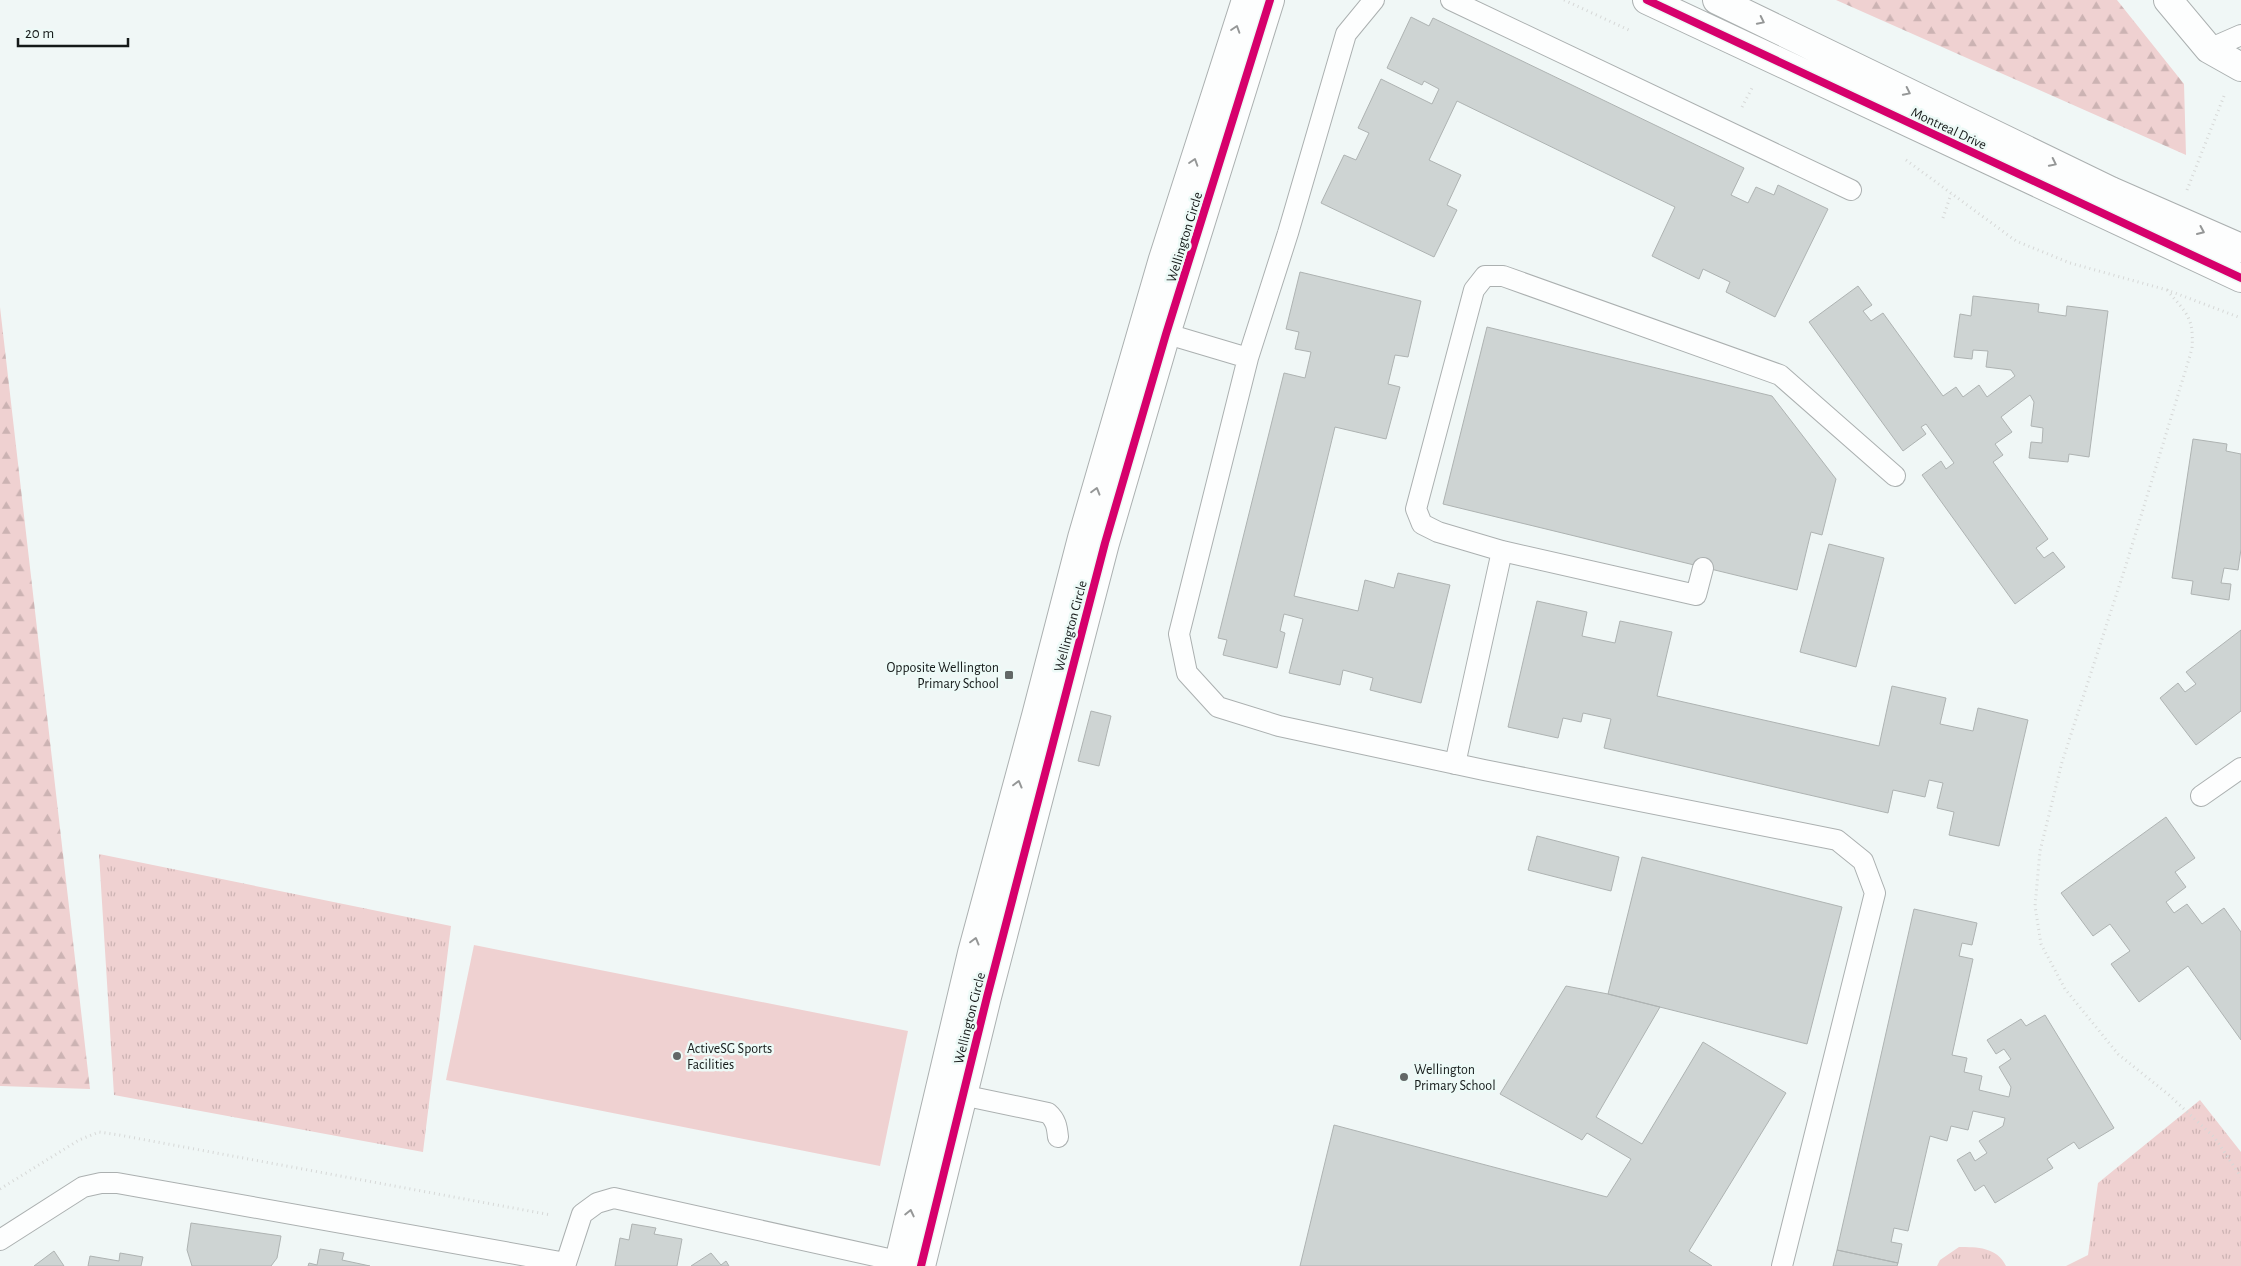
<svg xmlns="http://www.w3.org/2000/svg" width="2241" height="1266" font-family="'Alegreya Sans',sans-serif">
	<defs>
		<pattern id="grass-tufts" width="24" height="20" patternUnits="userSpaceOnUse" patternTransform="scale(1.25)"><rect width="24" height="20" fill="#efd1d1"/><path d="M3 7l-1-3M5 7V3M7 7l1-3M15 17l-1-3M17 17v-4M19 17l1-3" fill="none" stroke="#ccb3b3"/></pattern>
		<pattern id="forest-firs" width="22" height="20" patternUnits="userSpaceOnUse" patternTransform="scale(1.25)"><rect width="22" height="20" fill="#efd1d1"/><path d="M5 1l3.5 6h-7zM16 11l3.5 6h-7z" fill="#ccb3b3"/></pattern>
	</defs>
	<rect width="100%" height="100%" fill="#f0f7f6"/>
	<path fill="url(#grass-tufts)" d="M 99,854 L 451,926 L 423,1152 L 114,1095 Z
		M 2200,1100 L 2241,1152 L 2241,1266 L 2066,1266 L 2088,1255 L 2098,1183 Z
		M 1959,1247 C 1977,1247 1997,1247 2006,1266 L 1937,1266 L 1940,1260 Z"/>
	<path fill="url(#forest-firs)" d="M 1836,0 L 2117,0 L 2184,84 L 2186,155 Z
		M 0,307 L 90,1089 L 0,1086 Z"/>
	<path fill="#efd1d1" d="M 474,945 L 908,1031 L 880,1166 L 446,1080 Z"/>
	<path fill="#ced4d3" stroke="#aeb3b2" d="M 1411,17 L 1429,26 L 1433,18 L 1744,168 L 1731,195 L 1748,203 L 1756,187 L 1774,195 L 1778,185 L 1828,209 L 1775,317 L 1726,292 L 1730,282 L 1703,269 L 1699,279 L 1652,256 L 1675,207 L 1457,101 L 1429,160 L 1461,175 L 1447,205 L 1457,210 L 1434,257 L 1321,203 L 1344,155 L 1356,160 L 1369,133 L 1358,128 L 1381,79 L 1432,104 L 1439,89 L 1424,81 L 1422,85 L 1387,68 Z
		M 1300,272 L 1421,301 L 1408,357 L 1395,355 L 1388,384 L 1400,387 L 1386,439 L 1335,427 L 1294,596 L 1358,611 L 1365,580 L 1394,588 L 1398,573 L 1450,585 L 1421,703 L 1370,690 L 1373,678 L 1343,670 L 1340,685 L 1289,673 L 1303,619 L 1284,614 L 1280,631 L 1285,633 L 1277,668 L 1223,655 L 1227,640 L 1218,638 L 1284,373 L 1305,378 L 1311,352 L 1295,349 L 1299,332 L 1286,329 Z
		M 1858,286 L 1872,305 L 1863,311 L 1871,321 L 1883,313 L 1943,396 L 1956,387 L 1963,397 L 1979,385 L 1987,397 L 2015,376 L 2011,370 L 1986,367 L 1988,351 L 1973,350 L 1972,359 L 1954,357 L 1960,314 L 1971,316 L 1973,296 L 2039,304 L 2038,312 L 2066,316 L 2067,306 L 2108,311 L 2089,457 L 2069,454 L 2068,462 L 2029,458 L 2031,442 L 2042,443 L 2043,428 L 2031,426 L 2034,402 L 2030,395 L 2001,417 L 2012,432 L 1995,444 L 2003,455 L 1993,462 L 2048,539 L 2036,548 L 2044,558 L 2053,552 L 2065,567 L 2015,604 L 1922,475 L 1941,461 L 1946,469 L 1954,463 L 1926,424 L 1921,427 L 1926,434 L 1903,451 L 1809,322 Z
		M 1487,327 L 1772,396 L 1836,479 L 1822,535 L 1811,532 L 1797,590 L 1443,504 Z
		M 2193,439 L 2227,444 L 2226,451 L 2241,454 L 2241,549 L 2238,570 L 2224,568 L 2221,583 L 2231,584 L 2229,600 L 2191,594 L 2193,581 L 2172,578 Z
		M 1829,544 L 1884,558 L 1856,667 L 1800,652 Z
		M 1537,601 L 1587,612 L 1582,636 L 1615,643 L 1620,621 L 1672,632 L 1657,696 L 1879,746 L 1892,686 L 1946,698 L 1940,724 L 1973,731 L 1978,708 L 2028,720 L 1999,846 L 1949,835 L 1954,812 L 1937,808 L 1943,783 L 1929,780 L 1925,797 L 1893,790 L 1888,813 L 1604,748 L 1611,719 L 1583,713 L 1581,722 L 1563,718 L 1558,738 L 1508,727 Z
		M 2241,630 L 2241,711 L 2196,745 L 2160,698 L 2178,683 L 2185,692 L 2196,684 L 2186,672 Z
		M 1091,711 L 1111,716 L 1099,766 L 1078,761 Z
		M 2166,817 L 2195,858 L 2175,872 L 2186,887 L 2166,902 L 2174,913 L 2187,904 L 2202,924 L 2224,908 L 2241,932 L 2241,1040 L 2188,966 L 2139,1002 L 2111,964 L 2130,951 L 2110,924 L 2093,936 L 2061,893 Z
		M 1537,836 L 1619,857 L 1611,891 L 1528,870 Z
		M 1642,857 L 1842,907 L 1807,1044 L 1608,994 Z
		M 1914,909 L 1977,923 L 1972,945 L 1962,943 L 1959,956 L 1973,959 L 1952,1055 L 1967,1058 L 1964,1072 L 1982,1076 L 1979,1090 L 2009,1097 L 2011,1087 L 1999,1067 L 2011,1059 L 2004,1049 L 1996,1054 L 1987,1040 L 2021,1019 L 2026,1026 L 2045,1015 L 2114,1128 L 2079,1149 L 2074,1142 L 2047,1159 L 2053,1168 L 1995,1203 L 1984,1185 L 1975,1191 L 1957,1160 L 1970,1152 L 1975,1161 L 1987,1153 L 1979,1141 L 2003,1126 L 2005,1118 L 1973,1111 L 1968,1130 L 1951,1126 L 1947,1141 L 1930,1136 L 1908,1231 L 1894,1228 L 1891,1242 L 1902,1244 L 1898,1263 L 1837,1250 Z
		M 1566,986 L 1608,994 L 1660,1007 L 1596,1117 L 1642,1144 L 1703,1042 L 1786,1093 L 1689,1251 L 1712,1266 L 1300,1266 L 1334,1125 L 1607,1197 L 1631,1159 L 1587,1133 L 1582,1140 L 1500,1094 Z
		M 191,1223 L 281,1236 L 277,1258 L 271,1266 L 192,1266 L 187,1250 Z
		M 632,1224 L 656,1228 L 654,1234 L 682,1239 L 677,1266 L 615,1266 L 620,1238 L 629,1240 Z
		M 320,1249 L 344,1253 L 342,1260 L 370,1266 L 308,1266 L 309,1263 L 317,1265 Z
		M 1837,1250 L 1898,1263 L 1897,1266 L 1833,1266 Z
		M 54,1251 L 64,1266 L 34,1266 Z
		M 120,1253 L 143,1257 L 141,1266 L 88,1266 L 90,1256 L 119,1261 Z
		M 711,1253 L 721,1265 L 726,1261 L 729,1266 L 691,1266 Z"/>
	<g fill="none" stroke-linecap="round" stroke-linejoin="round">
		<defs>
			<path id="service" d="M 1374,0 L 1346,34 L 1288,233 L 1248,358 L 1179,634 L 1187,673 L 1218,707 L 1279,726 L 1484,770 L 1837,840 L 1863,861 L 1875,893 L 1782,1266
				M 1451,0 L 1851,190
				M 2209,49 L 2241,35
				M 1154,330 L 1248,358
				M 1703,568 L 1696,595 L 1502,551 L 1438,532 L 1422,524 L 1416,509 L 1474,290 L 1485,276 L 1503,276 L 1780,375 L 1895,476
				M 1455,764 L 1502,551
				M 2201,796 L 2241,768
				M 962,1095 L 1048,1113 C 1056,1120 1057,1127 1058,1137
				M 0,1240 L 83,1187 L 101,1183 L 117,1183 L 566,1263
				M 565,1266 L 582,1214 L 597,1203 L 614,1198 L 911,1264"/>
			<path id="minor" d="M 1647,0 L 2241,278
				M 1717,0 L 2111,191 L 2241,248
				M 2168,0 L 2209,49 L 2241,67
				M 898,1266 L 972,953 L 1036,716 L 1082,538 L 1163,259 L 1246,0
				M 921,1266 L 987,997 L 1105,543 L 1166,334 L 1270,0"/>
		</defs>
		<use href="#service" stroke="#abb0b0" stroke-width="22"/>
		<use href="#minor" stroke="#abb0b0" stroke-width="30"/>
		<path stroke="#d6d8d7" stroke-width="3" stroke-dasharray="1 4" stroke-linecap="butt" d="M 1564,0 L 1631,31
			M 1742,107 L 1752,88
			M 1906,160 L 2016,241 L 2070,263 L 2167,290 L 2241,318
			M 2187,190 L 2224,96
			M 1943,218 L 1951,194
			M 2167,290 C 2187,314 2194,317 2192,349 L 2126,565 L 2062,762 L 2040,851 L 2035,906 L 2041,944 L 2065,989 L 2118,1054 L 2169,1095 L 2215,1138 L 2241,1177
			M 0,1189 L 79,1140 L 99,1132 L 119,1135 L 551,1215"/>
		<use href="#service" stroke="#fdfefe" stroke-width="20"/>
		<use href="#minor" stroke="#fdfefe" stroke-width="28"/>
		<defs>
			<path id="cycleway" d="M 1647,0 L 2241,278
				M 921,1266 L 987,997 L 1105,543 L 1166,334 L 1270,0"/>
		</defs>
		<use href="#cycleway" stroke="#edfaf7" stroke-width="11"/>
		<use href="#cycleway" stroke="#d6006c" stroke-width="8"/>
	</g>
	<defs><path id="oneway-chevron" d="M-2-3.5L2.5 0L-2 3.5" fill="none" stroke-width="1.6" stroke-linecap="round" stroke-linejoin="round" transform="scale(1.25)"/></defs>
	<g stroke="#959797">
		<use href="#oneway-chevron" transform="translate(1761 21) rotate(26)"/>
		<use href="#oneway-chevron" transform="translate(1236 29) rotate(-72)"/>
		<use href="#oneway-chevron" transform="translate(1907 92) rotate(26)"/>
		<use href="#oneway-chevron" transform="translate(1194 162) rotate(-72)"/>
		<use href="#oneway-chevron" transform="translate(2053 163) rotate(26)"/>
		<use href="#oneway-chevron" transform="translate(2201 231) rotate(24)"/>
		<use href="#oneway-chevron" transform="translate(1096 491) rotate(-74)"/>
		<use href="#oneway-chevron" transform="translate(1018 784) rotate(-75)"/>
		<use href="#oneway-chevron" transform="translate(975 941) rotate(-75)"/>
		<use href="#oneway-chevron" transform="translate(910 1213) rotate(-77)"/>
	</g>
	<g fill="#626766" stroke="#edfaf7" stroke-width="2">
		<rect x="1004" y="670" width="10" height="10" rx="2.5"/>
		<circle cx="677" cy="1056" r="5"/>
		<circle cx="1404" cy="1077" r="5"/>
	</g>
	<g text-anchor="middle" stroke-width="5" stroke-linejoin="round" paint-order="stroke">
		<g font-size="14" fill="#151a19" stroke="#edfaf7">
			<text transform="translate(1949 128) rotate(25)" y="5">Montreal Drive</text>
			<text transform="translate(1184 237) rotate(-73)" y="5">Wellington Circle</text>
			<text transform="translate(1070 626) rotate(-75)" y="5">Wellington Circle</text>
			<text transform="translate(969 1018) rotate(-76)" y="5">Wellington Circle</text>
		</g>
		<g font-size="14" fill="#151a19" stroke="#edfaf7" text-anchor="start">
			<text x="999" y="672" text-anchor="end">Opposite Wellington<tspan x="999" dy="16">Primary School</tspan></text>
			<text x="687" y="1053">ActiveSG Sports<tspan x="687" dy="16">Facilities</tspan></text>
			<text x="1414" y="1074">Wellington<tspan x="1414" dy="16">Primary School</tspan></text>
		</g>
	</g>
	<path d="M18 38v8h110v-8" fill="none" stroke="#151a19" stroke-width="2.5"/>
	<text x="25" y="38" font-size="15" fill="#151a19" stroke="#edfaf7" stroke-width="4" paint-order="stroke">20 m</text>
</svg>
